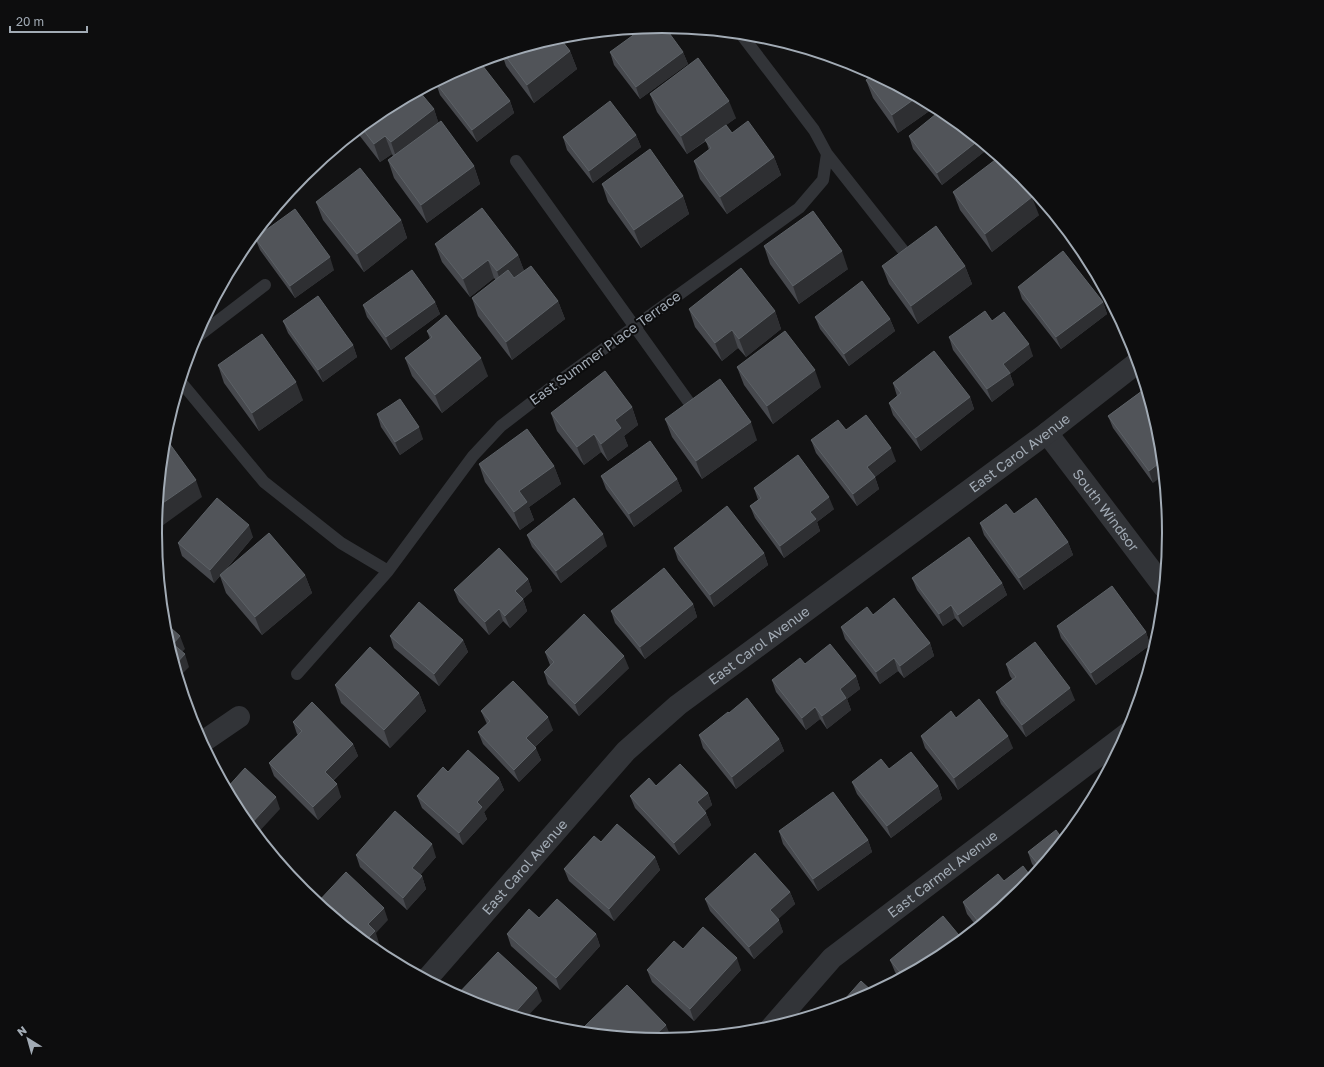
<svg xmlns="http://www.w3.org/2000/svg" width="1324" height="1067" font-family="'Golos Text',sans-serif">
	<rect width="100%" height="100%" fill="#121213"/>
	<g fill="none" stroke-linecap="round" stroke-linejoin="round">
		<path stroke="#323438" stroke-width="12" d="M 827,154 L 902,249
			M 516,161 L 688,401
			M 193,340 L 265,285
			M 180,381 L 264,482 L 341,543 L 388,571
			M 297,674 L 388,571 L 473,456 L 501,426 L 566,376 L 799,208 L 823,180 L 827,154 L 814,130 L 741,34"/>
		<g stroke="#323438" stroke-width="22">
			<path id="s1" d="M 1047,433 L 1164,587"/>
			<path d="M 201,743 L 239,717"/>
			<path id="s2" d="M 426,980 L 626,751 L 678,705 L 1047,433 L 1138,362"/>
			<path id="s3" d="M 770,1029 L 832,958 L 1128,733"/>
		</g>
	</g>
	<path fill="#47494e" d="M 601,32 L 592,39 L 588,33 Z
		M 559,37 L 570,51 L 577,69 L 534,103 L 506,66 L 502,54 Z
		M 610,52 L 683,52 L 688,64 L 640,99 L 614,65 Z
		M 851,63 L 856,65 L 860,67 L 856,70 Z
		M 874,74 L 935,107 L 898,133 L 873,98 L 866,80 Z
		M 436,83 L 510,101 L 514,113 L 477,142 L 440,95 Z
		M 650,94 L 736,118 L 726,125 L 732,133 L 774,157 L 781,175 L 727,214 L 700,179 L 694,161 L 709,150 L 706,141 L 687,154 L 657,112 Z
		M 434,109 L 438,122 L 474,166 L 480,184 L 427,223 L 394,178 L 388,160 L 393,156 L 392,154 L 380,162 L 356,131 L 380,111 Z
		M 944,112 L 989,148 L 942,185 L 913,149 L 909,136 Z
		M 636,135 L 641,147 L 593,183 L 567,150 L 563,137 Z
		M 602,184 L 683,196 L 689,214 L 641,248 L 608,202 Z
		M 953,192 L 1039,215 L 992,252 L 960,210 Z
		M 316,202 L 401,220 L 407,238 L 364,272 L 323,220 Z
		M 255,238 L 334,270 L 295,298 L 260,250 Z
		M 435,244 L 518,255 L 524,271 L 558,301 L 565,319 L 512,360 L 478,316 L 472,298 L 496,280 L 494,278 L 470,297 L 442,262 Z
		M 764,246 L 848,269 L 799,304 L 770,264 Z
		M 882,266 L 965,266 L 972,284 L 918,324 L 889,284 Z
		M 1018,287 L 1103,302 L 1107,314 L 1061,349 L 1022,299 Z
		M 435,302 L 440,314 L 391,350 L 367,317 L 363,305 Z
		M 689,309 L 775,311 L 781,329 L 746,357 L 738,348 L 722,361 L 695,327 Z
		M 815,317 L 890,319 L 895,331 L 849,366 L 820,329 Z
		M 283,321 L 353,345 L 357,357 L 323,382 L 288,333 Z
		M 992,321 L 1033,356 L 1010,374 L 1014,385 L 992,402 L 953,350 L 949,337 Z
		M 427,331 L 488,376 L 442,413 L 412,376 L 405,358 L 430,339 Z
		M 218,365 L 303,400 L 259,431 L 224,383 Z
		M 737,367 L 821,387 L 773,424 L 744,385 Z
		M 893,383 L 970,397 L 974,409 L 921,451 L 893,415 L 889,403 L 897,396 Z
		M 1146,388 L 1153,483 L 1113,428 L 1108,416 Z
		M 632,407 L 638,425 L 624,436 L 628,446 L 608,461 L 601,452 L 584,465 L 557,431 L 551,413 Z
		M 377,414 L 423,439 L 400,455 L 381,427 Z
		M 665,419 L 757,440 L 702,479 L 672,437 Z
		M 811,440 L 896,461 L 875,477 L 879,489 L 857,506 L 816,453 Z
		M 479,464 L 554,466 L 561,484 L 529,507 L 534,520 L 520,530 L 485,482 Z
		M 601,476 L 677,479 L 682,491 L 634,527 L 606,489 Z
		M 754,488 L 834,509 L 817,522 L 820,531 L 784,558 L 755,518 L 750,506 L 758,500 Z
		M 1014,514 L 1068,542 L 1073,555 L 1024,590 L 984,535 L 980,523 Z
		M 527,535 L 607,546 L 561,583 L 532,547 Z
		M 253,537 L 223,573 L 305,575 L 312,593 L 262,635 L 226,593 L 220,576 L 214,583 L 182,556 L 178,543 Z
		M 674,548 L 764,553 L 768,565 L 714,607 L 678,560 Z
		M 912,578 L 1002,583 L 1007,595 L 963,627 L 955,618 L 943,626 L 917,590 Z
		M 528,579 L 532,591 L 523,599 L 527,611 L 510,628 L 503,621 L 489,635 L 459,602 L 454,590 Z
		M 693,604 L 697,617 L 645,659 L 615,623 L 611,611 Z
		M 1057,626 L 1146,632 L 1150,645 L 1096,685 L 1061,638 Z
		M 841,627 L 930,643 L 934,656 L 904,678 L 898,671 L 880,684 L 845,639 Z
		M 390,636 L 463,640 L 468,652 L 439,686 L 394,648 Z
		M 545,652 L 629,668 L 579,716 L 548,684 L 544,672 L 550,665 Z
		M 805,664 L 856,676 L 860,689 L 847,699 L 851,710 L 827,729 L 820,719 L 806,730 L 776,692 L 772,680 Z
		M 1006,664 L 1075,700 L 1026,737 L 1001,704 L 996,692 L 1012,679 L 1010,676 Z
		M 335,685 L 419,693 L 426,711 L 390,748 L 341,703 Z
		M 481,711 L 553,730 L 535,747 L 541,760 L 519,782 L 483,744 L 478,732 L 487,724 Z
		M 729,713 L 779,739 L 784,751 L 736,789 L 703,748 L 699,735 Z
		M 956,718 L 1013,748 L 958,790 L 925,748 L 921,736 Z
		M 293,722 L 353,744 L 358,756 L 333,781 L 341,797 L 318,820 L 274,776 L 269,763 L 298,735 L 297,734 Z
		M 889,769 L 938,786 L 942,799 L 891,838 L 857,794 L 852,782 Z
		M 448,772 L 499,778 L 504,790 L 484,812 L 487,819 L 463,845 L 422,808 L 417,796 Z
		M 656,786 L 708,793 L 712,805 L 705,811 L 711,825 L 679,855 L 635,808 L 630,796 Z
		M 1076,825 L 1038,871 L 1032,864 L 1028,852 L 1061,837 Z
		M 779,831 L 868,840 L 872,852 L 818,891 L 783,844 Z
		M 601,842 L 655,857 L 660,870 L 614,921 L 569,881 L 564,869 Z
		M 356,855 L 436,857 L 420,875 L 422,876 L 426,889 L 407,910 L 360,867 Z
		M 1004,881 L 1021,893 L 978,928 L 967,914 L 963,902 Z
		M 790,892 L 795,904 L 778,919 L 783,932 L 754,959 L 710,911 L 705,899 Z
		M 539,918 L 596,934 L 600,946 L 560,990 L 511,946 L 507,934 Z
		M 944,956 L 900,979 L 895,972 L 890,960 Z
		M 647,970 L 741,970 L 694,1021 L 652,982 Z
		M 584,1027 L 671,1037 L 662,1041 L 586,1034 Z"/>
	<path fill="#2e2f32" d="M 601,32 L 592,39 L 590,33 Z
		M 570,51 L 577,69 L 534,103 L 527,85 Z
		M 683,52 L 688,64 L 640,99 L 636,87 Z
		M 854,64 L 860,67 L 856,70 Z
		M 917,97 L 935,107 L 898,133 L 892,115 Z
		M 510,101 L 514,113 L 477,142 L 472,130 Z
		M 729,101 L 736,118 L 687,154 L 681,136 Z
		M 434,109 L 440,127 L 397,160 L 391,142 Z
		M 636,135 L 641,147 L 593,183 L 589,171 Z
		M 385,136 L 392,154 L 380,162 L 374,144 Z
		M 979,140 L 989,148 L 942,185 L 937,173 Z
		M 774,157 L 781,175 L 727,214 L 720,197 Z
		M 474,166 L 480,184 L 427,223 L 421,205 Z
		M 683,196 L 689,214 L 641,248 L 634,230 Z
		M 1032,197 L 1039,215 L 992,252 L 985,234 Z
		M 401,220 L 407,238 L 364,272 L 357,254 Z
		M 842,251 L 848,269 L 799,304 L 793,286 Z
		M 518,255 L 525,273 L 503,289 L 497,271 Z
		M 330,257 L 334,270 L 295,298 L 290,286 Z
		M 488,260 L 494,278 L 470,297 L 463,279 Z
		M 965,266 L 972,284 L 918,324 L 911,306 Z
		M 558,301 L 565,319 L 512,360 L 506,342 Z
		M 435,302 L 440,314 L 391,350 L 386,337 Z
		M 1103,302 L 1107,314 L 1061,349 L 1056,337 Z
		M 775,311 L 781,329 L 746,357 L 739,339 Z
		M 890,319 L 895,331 L 849,366 L 844,354 Z
		M 732,330 L 738,348 L 722,361 L 715,343 Z
		M 1029,344 L 1033,356 L 1010,374 L 1014,385 L 992,402 L 987,389 L 1003,364 Z
		M 353,345 L 357,357 L 323,382 L 318,370 Z
		M 481,358 L 488,376 L 442,413 L 435,395 Z
		M 815,370 L 821,387 L 773,424 L 767,406 Z
		M 296,382 L 303,400 L 259,431 L 252,413 Z
		M 970,397 L 974,409 L 921,451 L 916,438 Z
		M 632,407 L 638,425 L 624,436 L 628,446 L 608,461 L 601,444 L 615,420 Z
		M 751,422 L 757,440 L 702,479 L 696,461 Z
		M 419,427 L 423,439 L 400,455 L 395,442 Z
		M 594,434 L 601,452 L 584,465 L 577,447 Z
		M 891,448 L 896,461 L 875,477 L 879,489 L 857,506 L 853,494 L 867,467 Z
		M 1162,461 L 1164,475 L 1153,483 L 1149,471 Z
		M 554,466 L 561,484 L 529,507 L 534,520 L 520,530 L 514,512 L 519,491 Z
		M 677,479 L 682,491 L 634,527 L 629,514 Z
		M 196,480 L 202,497 L 155,531 L 157,507 Z
		M 829,497 L 834,509 L 817,522 L 820,531 L 784,558 L 780,546 L 810,512 Z
		M 249,525 L 253,537 L 214,583 L 210,570 Z
		M 603,534 L 607,546 L 561,583 L 556,571 Z
		M 1068,542 L 1073,555 L 1024,590 L 1019,578 Z
		M 764,553 L 768,565 L 714,607 L 710,595 Z
		M 305,575 L 312,593 L 262,635 L 255,617 Z
		M 528,579 L 532,591 L 523,599 L 527,611 L 510,628 L 505,616 L 515,591 Z
		M 1002,583 L 1007,595 L 963,627 L 958,615 Z
		M 693,604 L 697,617 L 645,659 L 640,647 Z
		M 951,605 L 955,618 L 943,626 L 939,614 Z
		M 499,609 L 503,621 L 489,635 L 485,622 Z
		M 1146,632 L 1150,645 L 1096,685 L 1091,673 Z
		M 180,636 L 185,649 L 178,656 L 173,644 Z
		M 463,640 L 468,652 L 439,686 L 434,674 Z
		M 930,643 L 934,656 L 904,678 L 900,666 Z
		M 185,654 L 189,667 L 178,678 L 174,666 Z
		M 624,656 L 629,668 L 579,716 L 575,704 Z
		M 894,658 L 898,671 L 880,684 L 876,672 Z
		M 856,676 L 860,689 L 847,699 L 851,710 L 827,729 L 822,716 L 840,689 Z
		M 1070,688 L 1075,700 L 1026,737 L 1022,725 Z
		M 419,693 L 426,711 L 390,748 L 384,730 Z
		M 815,707 L 820,719 L 806,730 L 802,718 Z
		M 548,717 L 553,730 L 531,750 L 526,738 Z
		M 1008,736 L 1013,748 L 958,790 L 954,778 Z
		M 779,739 L 784,751 L 736,789 L 732,777 Z
		M 353,744 L 358,756 L 329,784 L 325,772 Z
		M 536,748 L 541,760 L 519,782 L 514,770 Z
		M 499,778 L 504,790 L 484,812 L 487,819 L 463,845 L 459,833 L 477,802 Z
		M 337,784 L 341,797 L 318,820 L 313,807 Z
		M 938,786 L 942,799 L 891,838 L 887,826 Z
		M 708,793 L 712,805 L 701,815 L 697,802 Z
		M 276,797 L 280,809 L 256,835 L 249,826 Z
		M 706,813 L 711,825 L 679,855 L 674,843 Z
		M 868,840 L 872,852 L 818,891 L 813,879 Z
		M 432,844 L 436,857 L 416,880 L 412,868 Z
		M 655,857 L 660,870 L 614,921 L 609,909 Z
		M 422,876 L 426,889 L 407,910 L 403,898 Z
		M 790,892 L 795,904 L 774,923 L 770,910 Z
		M 384,908 L 388,920 L 376,933 L 379,943 L 373,950 L 364,942 L 368,924 Z
		M 779,920 L 783,932 L 754,959 L 749,947 Z
		M 596,934 L 600,946 L 560,990 L 556,978 Z
		M 737,958 L 741,970 L 694,1021 L 690,1009 Z
		M 537,988 L 542,1001 L 524,1020 L 512,1016 Z
		M 666,1025 L 671,1037 L 667,1040 L 662,1041 L 650,1040 Z"/>
	<path fill="#515459" stroke="#5d6267" d="M 662,26 L 664,26 L 683,52 L 636,87 L 610,52 L 643,28 Z
		M 559,37 L 570,51 L 527,85 L 504,54 Z
		M 698,58 L 729,101 L 681,136 L 650,94 Z
		M 479,61 L 510,101 L 472,130 L 436,83 L 440,80 L 468,65 Z
		M 874,74 L 917,97 L 892,115 L 866,80 Z
		M 419,91 L 434,109 L 391,142 L 385,136 L 374,144 L 361,127 L 380,111 Z
		M 610,101 L 636,135 L 589,171 L 563,137 Z
		M 941,110 L 944,112 L 979,140 L 937,173 L 909,136 Z
		M 441,121 L 474,166 L 421,205 L 388,160 Z
		M 748,121 L 774,157 L 720,197 L 694,161 L 711,148 L 705,140 L 726,125 L 732,133 Z
		M 650,149 L 683,196 L 634,230 L 602,184 Z
		M 999,157 L 1006,163 L 1032,197 L 985,234 L 953,192 Z
		M 360,168 L 401,220 L 357,254 L 316,202 Z
		M 482,208 L 518,255 L 497,271 L 488,260 L 463,279 L 435,244 Z
		M 295,209 L 330,257 L 290,286 L 255,238 Z
		M 813,211 L 842,251 L 793,286 L 764,246 Z
		M 936,226 L 965,266 L 911,306 L 882,266 Z
		M 1063,251 L 1103,302 L 1056,337 L 1018,287 Z
		M 531,266 L 558,301 L 506,342 L 472,298 L 508,270 L 514,278 Z
		M 741,268 L 775,311 L 739,339 L 732,330 L 715,343 L 689,309 Z
		M 412,270 L 435,302 L 386,337 L 363,305 Z
		M 862,281 L 890,319 L 844,354 L 815,317 Z
		M 318,296 L 353,345 L 318,370 L 283,321 Z
		M 985,311 L 992,321 L 1004,312 L 1029,344 L 1003,364 L 1010,373 L 987,389 L 949,337 Z
		M 446,315 L 481,358 L 435,395 L 405,358 L 432,337 L 427,331 Z
		M 785,331 L 815,370 L 767,406 L 737,367 Z
		M 262,334 L 296,382 L 252,413 L 218,365 Z
		M 934,351 L 970,397 L 916,438 L 889,403 L 901,393 L 893,383 Z
		M 605,371 L 632,407 L 615,420 L 621,428 L 601,444 L 594,434 L 577,447 L 551,413 Z
		M 720,379 L 751,422 L 696,461 L 665,419 Z
		M 1146,388 L 1160,435 L 1162,461 L 1149,471 L 1108,416 Z
		M 400,399 L 419,427 L 395,442 L 377,414 Z
		M 866,415 L 891,448 L 867,467 L 875,477 L 853,494 L 811,440 L 838,420 L 846,430 Z
		M 527,429 L 554,466 L 519,491 L 527,502 L 514,512 L 479,464 Z
		M 164,436 L 196,480 L 157,507 Z
		M 650,441 L 677,479 L 629,514 L 601,476 Z
		M 798,455 L 829,497 L 810,512 L 816,519 L 780,546 L 750,506 L 761,498 L 754,488 Z
		M 217,498 L 249,525 L 210,570 L 178,543 Z
		M 574,498 L 603,534 L 556,571 L 527,535 Z
		M 1036,498 L 1068,542 L 1019,578 L 980,523 L 1006,504 L 1014,514 Z
		M 727,506 L 764,553 L 710,595 L 674,548 Z
		M 269,533 L 305,575 L 255,617 L 220,575 Z
		M 969,537 L 1002,583 L 958,615 L 951,605 L 939,614 L 912,578 Z
		M 499,548 L 528,579 L 515,591 L 523,599 L 505,616 L 499,609 L 485,622 L 454,590 Z
		M 664,568 L 693,604 L 640,647 L 611,611 Z
		M 1112,586 L 1146,632 L 1091,673 L 1057,626 Z
		M 894,598 L 930,643 L 900,666 L 894,658 L 876,672 L 841,627 L 867,607 L 873,615 Z
		M 419,602 L 463,640 L 434,674 L 390,636 Z
		M 584,614 L 624,656 L 575,704 L 544,672 L 554,662 L 545,652 Z
		M 163,621 L 180,636 L 173,644 L 185,654 L 174,666 L 164,632 Z
		M 1035,642 L 1070,688 L 1022,725 L 996,692 L 1016,677 L 1006,664 Z
		M 830,644 L 856,676 L 840,689 L 846,698 L 822,716 L 815,707 L 802,718 L 772,680 L 800,658 L 805,664 Z
		M 370,647 L 419,693 L 384,730 L 335,685 Z
		M 513,681 L 548,717 L 526,738 L 536,748 L 514,770 L 478,732 L 490,721 L 481,711 Z
		M 747,698 L 779,739 L 732,777 L 699,735 L 728,712 L 729,713 Z
		M 979,699 L 1008,736 L 954,778 L 921,736 L 951,711 L 956,718 Z
		M 312,702 L 353,744 L 325,772 L 337,784 L 313,807 L 269,763 L 302,731 L 293,722 Z
		M 468,750 L 499,778 L 477,802 L 482,807 L 459,833 L 417,796 L 443,767 L 448,772 Z
		M 911,752 L 938,786 L 887,826 L 852,782 L 881,759 L 889,769 Z
		M 680,764 L 708,793 L 697,802 L 706,813 L 674,843 L 630,796 L 649,778 L 656,786 Z
		M 245,768 L 276,797 L 249,826 L 240,815 L 226,789 Z
		M 833,792 L 868,840 L 813,879 L 779,831 Z
		M 395,811 L 432,844 L 412,868 L 422,876 L 403,898 L 356,855 Z
		M 617,824 L 655,857 L 609,909 L 564,869 L 594,836 L 601,842 Z
		M 1076,825 L 1041,868 L 1028,852 L 1056,830 L 1061,837 Z
		M 755,853 L 790,892 L 770,910 L 779,920 L 749,947 L 705,899 Z
		M 1023,866 L 1032,878 L 1021,893 L 981,925 L 963,902 L 998,874 L 1004,881 Z
		M 346,872 L 384,908 L 368,924 L 375,931 L 364,942 L 317,903 Z
		M 557,899 L 596,934 L 556,978 L 507,934 L 529,909 L 539,918 Z
		M 943,916 L 963,940 L 944,956 L 904,977 L 890,960 Z
		M 703,927 L 737,958 L 690,1009 L 647,970 L 674,941 L 683,949 Z
		M 498,952 L 537,988 L 512,1016 L 468,1002 L 456,996 Z
		M 861,981 L 874,993 L 856,1002 L 837,1008 Z
		M 627,985 L 666,1025 L 650,1040 L 591,1034 L 584,1027 Z"/>
	<g text-anchor="middle" stroke-width="4" stroke-linejoin="round" paint-order="stroke">
		<g font-size="14" fill="#a2abb5" stroke="#0d0d0e">
			<text transform="translate(605 348) rotate(-36)" y="5">East Summer Place Terrace</text>
			<text dy="5" stroke="none"><textPath href="#s2" startOffset="798">East Carol Avenue</textPath></text>
			<text dy="5" stroke="none"><textPath href="#s1" startOffset="97">South Windsor</textPath></text>
			<text dy="5" stroke="none"><textPath href="#s2" startOffset="474">East Carol Avenue</textPath></text>
			<text dy="5" stroke="none"><textPath href="#s2" startOffset="150">East Carol Avenue</textPath></text>
			<text dy="5" stroke="none"><textPath href="#s3" startOffset="233">East Carmel Avenue</textPath></text>
		</g>
	</g>
	<path d="M0 0H1324V1067H0ZM162 533a500 500 0 1 1 1000 0a500 500 0 1 1-1000 0Z" fill="#0d0d0e" fill-rule="evenodd"/>
	<path fill="none" stroke="#a2abb5" stroke-width="2" d="M162 533a500 500 0 1 1 1000 0a500 500 0 1 1-1000 0Z"/>
	<g transform="translate(28 1039) rotate(323)" stroke="#0d0d0e" stroke-width="3" paint-order="stroke">
	<path d="M0-3L7 15L0 10L-7 15Z" fill="#a2abb5"/>
	<text y="-6" font-size="11" font-weight="bold" text-anchor="middle" fill="#a2abb5">N</text>
	</g>
	<path d="M10 26v6h77v-6" fill="none" stroke="#a2abb5" stroke-width="2"/>
	<text x="16" y="26" font-size="12" fill="#a2abb5" stroke="#0d0d0e" stroke-width="3" paint-order="stroke">20 m</text>
</svg>
